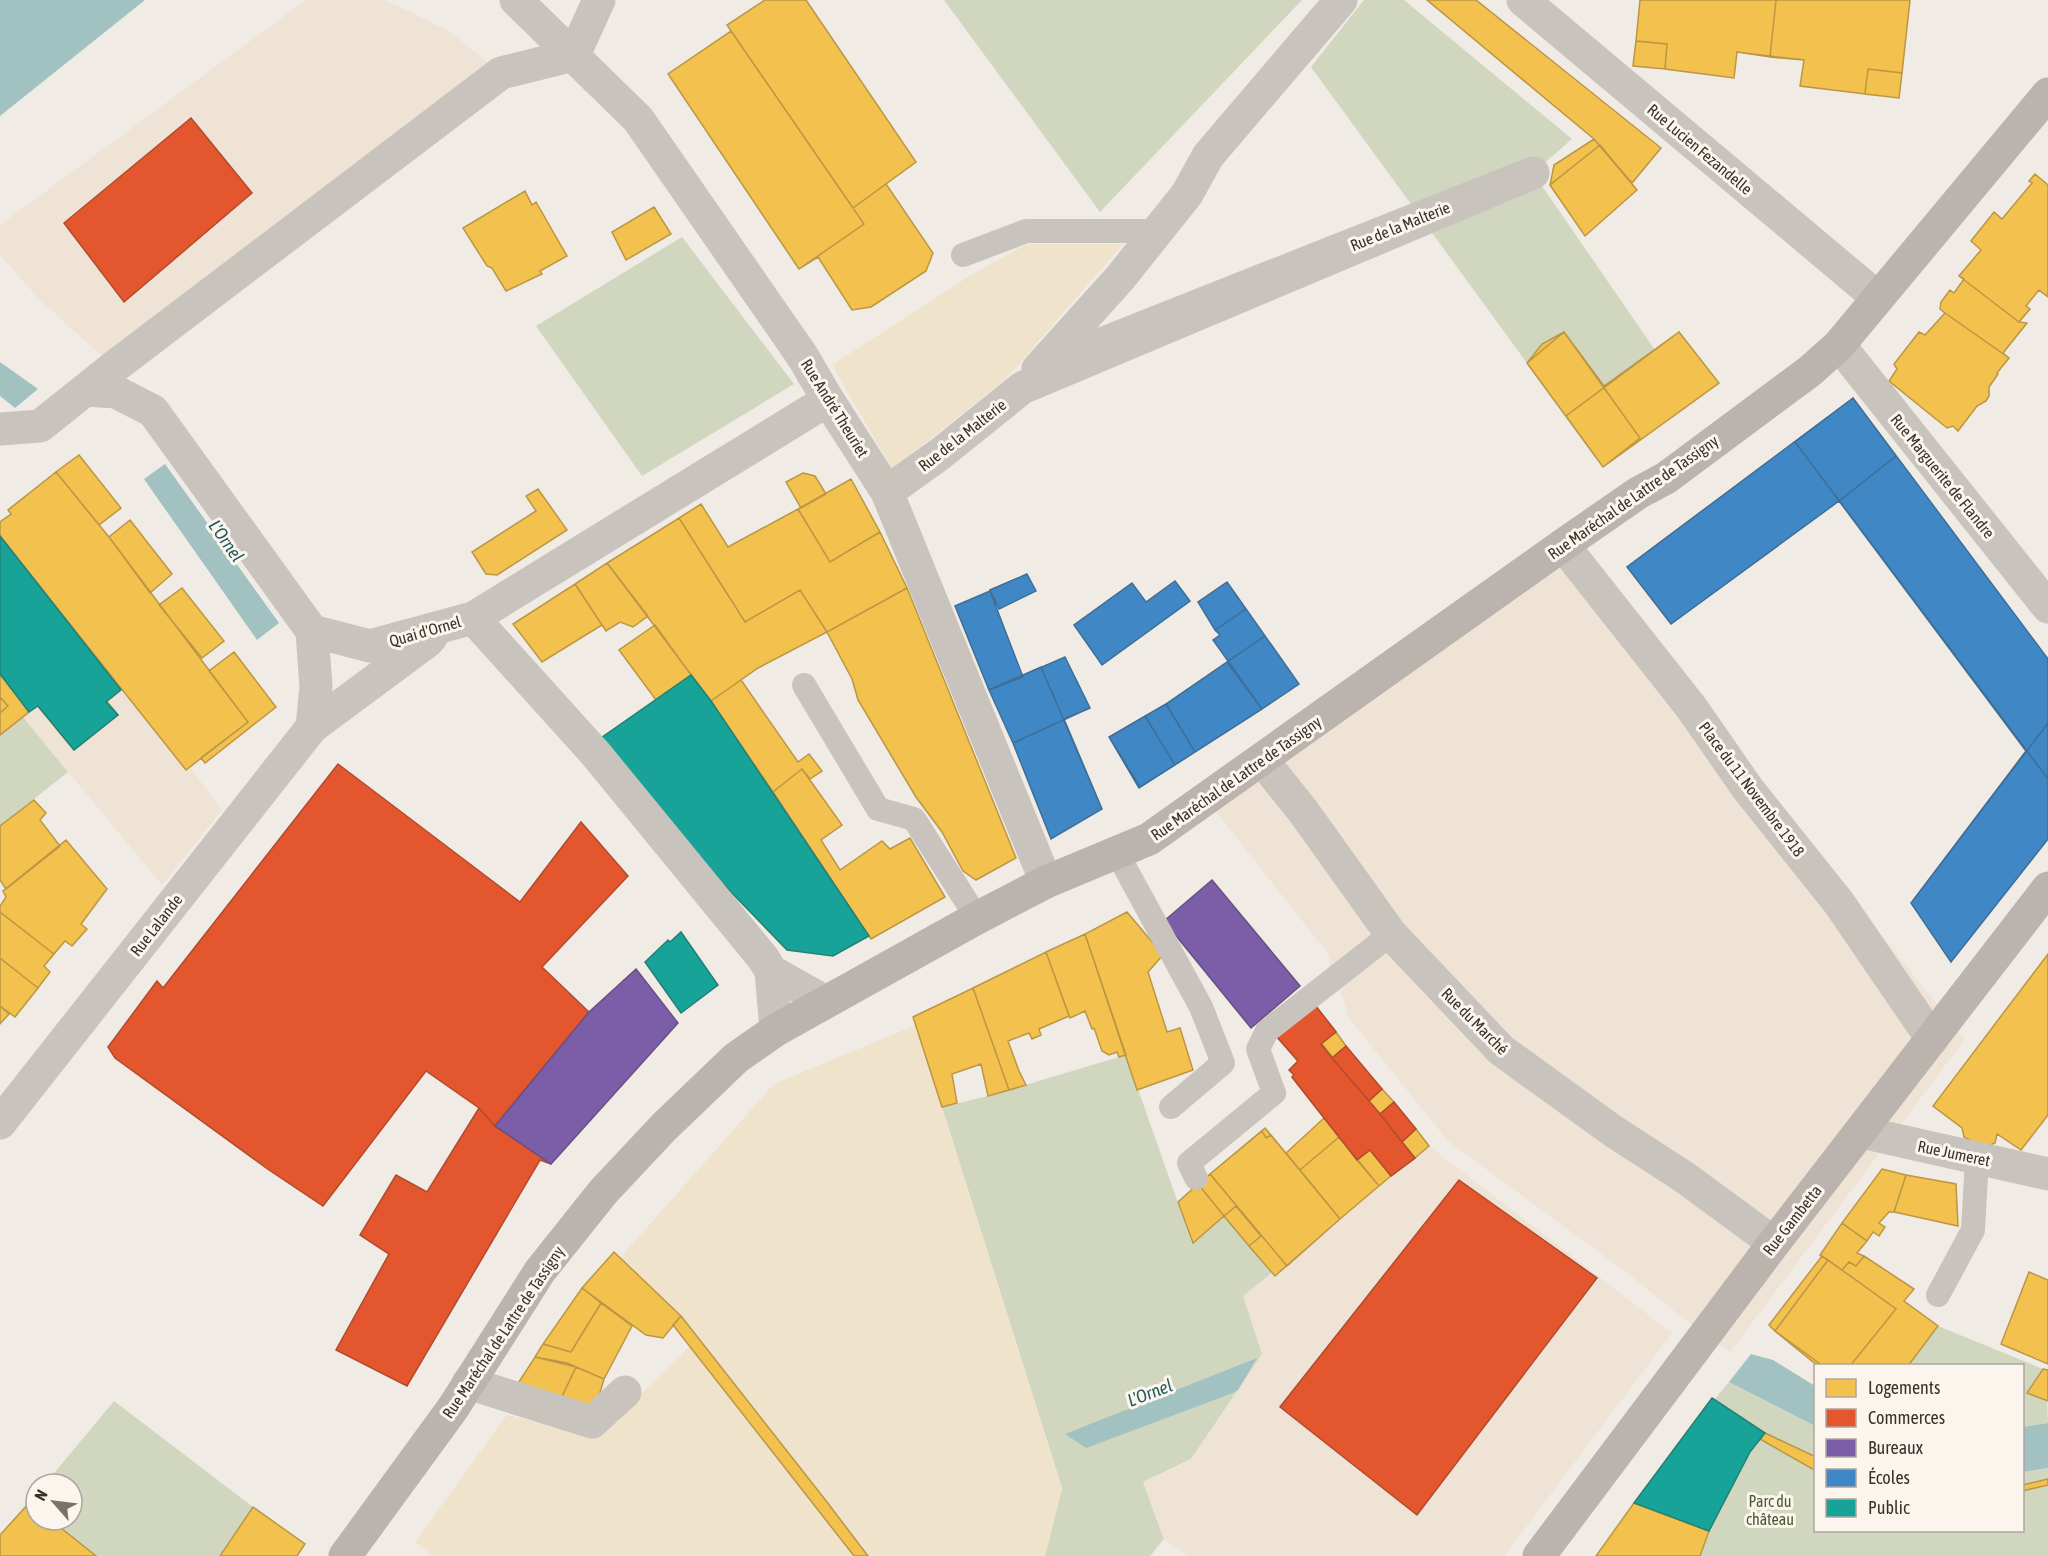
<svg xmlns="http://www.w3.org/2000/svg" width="2048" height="1556" font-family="'Asap Condensed',sans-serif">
	<rect width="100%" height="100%" fill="#f0ebe5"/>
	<path fill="#d1d6bf" d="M 944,0 L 1302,0 L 1100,212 Z
		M 1364,0 L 1404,0 L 1572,139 L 1533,173 L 1655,350 L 1604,386 L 1564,333 L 1527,363 L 1311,67 Z
		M 682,237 L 794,384 L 642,476 L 536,326 Z
		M 23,717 L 68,772 L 0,826 L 0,735 Z
		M 1126,1055 L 1192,1243 L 1224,1216 L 1275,1276 L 1262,1354 L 1253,1370 L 1191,1459 L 1143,1482 L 1164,1539 L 1150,1556 L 1045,1556 L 1062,1488 L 942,1107 L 988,1096 Z
		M 1938,1326 L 2043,1369 L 2028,1393 L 2047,1401 L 2048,1423 L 2023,1427 L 2022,1366 L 1908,1366 Z
		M 1729,1382 L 1815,1426 L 1815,1457 L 1765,1433 L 1715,1399 Z
		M 114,1401 L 253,1507 L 219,1556 L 96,1556 L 51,1520 L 72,1520 L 72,1484 L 45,1484 Z
		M 1760,1439 L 1815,1471 L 1816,1530 L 2022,1530 L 2023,1491 L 2048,1485 L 2048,1556 L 1700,1556 C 1713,1518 1736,1471 1760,1439 Z
		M 2048,1468 L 2048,1479 L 2023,1485 L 2023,1472 Z"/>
	<path fill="#efe3cc" d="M 1027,244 L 1123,244 L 1005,380 L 892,469 L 832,365 L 971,275 Z
		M 916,1025 L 1062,1489 L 1045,1556 L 868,1556 L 769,1432 L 681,1316 L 620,1258 L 774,1084 Z
		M 690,1346 L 852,1556 L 433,1556 L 415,1542 L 507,1415 L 596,1438 Z"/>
	<path fill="#eee3d5" d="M 306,0 L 385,0 L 447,30 L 501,73 L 114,367 L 39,299 L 0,255 L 0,225 Z
		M 1573,558 L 1739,757 L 1965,1039 L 1730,1352 L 1704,1335 L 1631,1276 L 1448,1141 L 1349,1018 L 1343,997 L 1329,981 L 1330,956 L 1214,809 Z
		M 121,690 L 185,770 L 190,767 L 222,810 L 162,885 L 23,717 L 38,706 L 74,749 L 117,716 L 106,702 Z
		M 1429,1146 L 1672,1333 L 1504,1556 L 1189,1556 L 1164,1539 L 1143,1482 L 1191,1459 L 1262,1354 L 1243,1296 Z"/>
	<path fill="#a1c2c1" d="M 0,0 L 145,0 L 0,116 Z
		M 0,362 L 38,389 L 15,408 L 0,396 Z
		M 165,464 L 279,623 L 257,640 L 144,479 Z
		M 1751,1354 L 1773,1360 L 1815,1386 L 1815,1426 L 1729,1382 Z
		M 1257,1358 L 1238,1390 L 1233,1393 L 1086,1448 L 1065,1434 Z
		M 2048,1423 L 2048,1468 L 2023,1472 L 2023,1427 Z"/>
	<path fill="#f2c14e" stroke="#bb9644" stroke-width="1.5" d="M 765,0 L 806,0 L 916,162 L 886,184 L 933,253 L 926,271 L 871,307 L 852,310 L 818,257 L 799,269 L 668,74 L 731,31 L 727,25 Z
		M 765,0 L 806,0 L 916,162 L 853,208 L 727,25 Z
		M 1427,0 L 1476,0 L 1661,148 L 1632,183 L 1594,139 Z
		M 1640,0 L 1776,0 L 1770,57 L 1737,52 L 1734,78 L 1665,69 L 1667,44 L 1636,41 Z
		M 1640,0 L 1910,0 L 1902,73 L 1868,69 L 1865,94 L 1800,86 L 1804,60 L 1737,52 L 1734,78 L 1665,69 L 1667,44 L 1636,41 Z
		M 1776,0 L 1910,0 L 1902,73 L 1868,69 L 1865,94 L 1800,86 L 1804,60 L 1770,57 Z
		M 731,31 L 864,224 L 799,269 L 668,74 Z
		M 1636,41 L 1667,44 L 1665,69 L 1633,66 Z
		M 1868,69 L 1902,73 L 1899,98 L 1865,94 Z
		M 1594,139 L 1637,190 L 1585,236 L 1550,185 L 1554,165 Z
		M 1600,145 L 1637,190 L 1585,236 L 1550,185 Z
		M 2035,174 L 2048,185 L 2048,297 L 2039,290 L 2026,306 L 2030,309 L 2019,322 L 2027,323 L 2003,353 L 2009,358 L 1997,373 L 1998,374 L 1989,387 L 1989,396 L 1986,401 L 1977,406 L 1958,431 L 1953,426 L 1947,428 L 1889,381 L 1897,369 L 1894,364 L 1919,332 L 1925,335 L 1945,313 L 1940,309 L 1941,302 L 1950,290 L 1954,293 L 1964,279 L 1959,276 L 1981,250 L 1971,241 L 1994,212 L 2002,219 L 2032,183 L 2029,181 Z
		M 2035,174 L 2048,185 L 2048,297 L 2039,290 L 2026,306 L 2030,309 L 2019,322 L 1959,276 L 1981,250 L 1971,241 L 1994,212 L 2002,219 L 2032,183 L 2029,181 Z
		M 525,191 L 532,205 L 536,202 L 567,256 L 540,271 L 542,274 L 506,291 L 492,268 L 487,266 L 463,228 Z
		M 654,207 L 671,234 L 626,260 L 612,232 Z
		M 1945,313 L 2009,358 L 1997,373 L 1998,374 L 1989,387 L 1989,396 L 1986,401 L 1977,406 L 1958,431 L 1953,426 L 1947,428 L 1889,381 L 1897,369 L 1894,364 L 1919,332 L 1925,335 Z
		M 1564,332 L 1604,386 L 1679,332 L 1719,383 L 1603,467 L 1527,363 L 1542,344 Z
		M 1564,332 L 1640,438 L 1603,467 L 1527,363 Z
		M 1679,332 L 1719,383 L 1603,467 L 1566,416 Z
		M 79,455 L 121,508 L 99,525 L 56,472 Z
		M 56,472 L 109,537 L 248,722 L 186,770 L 0,536 L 0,522 L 11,514 L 8,510 Z
		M 803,473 L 815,476 L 826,494 L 801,508 L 786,482 Z
		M 851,479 L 880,532 L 830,562 L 798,509 Z
		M 538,489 L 567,530 L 497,575 L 486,574 L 472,552 L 536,511 L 526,496 Z
		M 701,504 L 728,547 L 798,509 L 830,562 L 880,532 L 907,588 L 827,632 L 800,590 L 745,622 L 679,518 Z
		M 679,518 L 745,622 L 800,590 L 827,632 L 758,668 L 711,701 L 607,563 Z
		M 130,520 L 172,574 L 150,593 L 109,537 Z
		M 607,563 L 648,616 L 633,627 L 620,622 L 606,631 L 575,584 Z
		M 575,584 L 602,625 L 542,662 L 513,624 Z
		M 182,588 L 224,641 L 202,658 L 159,605 Z
		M 907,588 L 1016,858 L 976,880 L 963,871 L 942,832 L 916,797 L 858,700 L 852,679 L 827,632 Z
		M 655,625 L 691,675 L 656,700 L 619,650 Z
		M 234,652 L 276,707 L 205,763 L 201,758 L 248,722 L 209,671 Z
		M 82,671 L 118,715 L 74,750 L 38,706 Z
		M 2,675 L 29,712 L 0,735 L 0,713 L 8,706 L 0,697 L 0,677 Z
		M 81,677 L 113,715 L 74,746 L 43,707 Z
		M 741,680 L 798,762 L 809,754 L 822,771 L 810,779 L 802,769 L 773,792 L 711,701 Z
		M 79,685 L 103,714 L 75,737 L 52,708 Z
		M 78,694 L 94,713 L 75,728 L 60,709 Z
		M 78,696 L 93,713 L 76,726 L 62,709 Z
		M 0,697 L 8,706 L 0,713 Z
		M 802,769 L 842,825 L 821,840 L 840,870 L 882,841 L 890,849 L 910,838 L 945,897 L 871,939 L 773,792 Z
		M 34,800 L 46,813 L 40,820 L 60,846 L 6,889 L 0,880 L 0,826 Z
		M 66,840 L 107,889 L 81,924 L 87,929 L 72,946 L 65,941 L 54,954 L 0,912 L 0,906 L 6,897 L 3,891 Z
		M 0,912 L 54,954 L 44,966 L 50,972 L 38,988 L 0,958 Z
		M 1127,912 L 1163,955 L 1148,972 L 1167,1032 L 1180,1028 L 1193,1070 L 1137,1090 L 1085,934 Z
		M 1085,934 L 1126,1055 L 1119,1057 L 1117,1052 L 1109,1055 L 1102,1051 L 1094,1028 L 1092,1029 L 1085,1011 L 1070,1018 L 1046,952 Z
		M 1046,952 L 1069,1016 L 1039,1029 L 1041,1035 L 1032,1039 L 1029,1033 L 1008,1041 L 1019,1071 L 1026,1085 L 1009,1090 L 973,988 Z
		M 2048,954 L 2048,1115 L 2021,1150 L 1997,1134 L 1995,1143 L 1983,1148 L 1964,1137 L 1962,1128 L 1933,1106 Z
		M 0,958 L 38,988 L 15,1017 L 0,1006 Z
		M 973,988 L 1009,1090 L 988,1096 L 981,1064 L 952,1074 L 957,1103 L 942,1107 L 913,1017 Z
		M 1315,1005 L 1336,1032 L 1321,1044 L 1300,1017 Z
		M 0,1006 L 9,1014 L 0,1024 Z
		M 1300,1017 L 1415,1158 L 1391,1176 L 1370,1150 L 1357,1160 L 1292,1077 L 1303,1067 L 1277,1037 Z
		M 1336,1032 L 1346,1046 L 1332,1058 L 1321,1044 Z
		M 1382,1089 L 1394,1102 L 1380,1114 L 1369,1101 Z
		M 1324,1118 L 1339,1137 L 1300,1170 L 1286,1153 Z
		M 1265,1128 L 1340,1219 L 1275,1276 L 1249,1246 L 1261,1236 L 1236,1206 L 1224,1216 L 1198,1184 Z
		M 1416,1129 L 1429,1146 L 1415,1158 L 1402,1142 Z
		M 1262,1131 L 1266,1138 L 1271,1135 L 1340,1219 L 1287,1266 L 1210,1174 Z
		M 1339,1137 L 1379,1186 L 1340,1219 L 1300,1170 Z
		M 1370,1150 L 1391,1176 L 1379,1186 L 1357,1160 Z
		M 1882,1169 L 1906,1175 L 1894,1212 L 1889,1212 L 1879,1223 L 1885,1227 L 1879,1236 L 1873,1232 L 1867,1241 L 1842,1223 Z
		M 1906,1175 L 1956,1184 L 1958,1226 L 1894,1212 Z
		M 1198,1184 L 1224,1216 L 1193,1243 L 1178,1202 Z
		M 1236,1206 L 1261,1236 L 1249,1246 L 1224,1216 Z
		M 1842,1223 L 1867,1241 L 1857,1253 L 1864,1256 L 1856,1266 L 1849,1262 L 1842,1270 L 1820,1255 Z
		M 614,1252 L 681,1316 L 663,1338 L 646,1335 L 582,1288 Z
		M 1822,1256 L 1828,1260 L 1775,1331 L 1769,1325 Z
		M 1864,1256 L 1914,1289 L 1904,1301 L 1938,1326 L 1908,1366 L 1818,1366 L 1775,1331 L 1828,1260 L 1842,1270 L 1849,1262 L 1856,1266 Z
		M 1828,1260 L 1896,1309 L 1850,1366 L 1823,1366 L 1775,1331 Z
		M 2029,1272 L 2048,1280 L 2048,1364 L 2001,1344 Z
		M 582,1288 L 601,1303 L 571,1352 L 543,1344 Z
		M 601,1303 L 632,1326 L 604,1379 L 567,1363 L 535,1357 L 543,1344 L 571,1352 Z
		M 681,1316 L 827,1502 L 868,1556 L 854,1556 L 673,1325 Z
		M 535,1357 L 576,1367 L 558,1405 L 513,1391 Z
		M 576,1367 L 604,1379 L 594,1413 L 558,1405 Z
		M 2043,1369 L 2048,1370 L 2048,1401 L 2027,1393 Z
		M 1765,1433 L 1816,1457 L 1816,1471 L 1760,1439 Z
		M 2048,1479 L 2048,1485 L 2022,1491 L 2022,1485 Z
		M 29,1503 L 36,1508 L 36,1520 L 51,1520 L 96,1556 L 0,1556 L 0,1535 Z
		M 1634,1503 L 1709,1531 L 1700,1556 L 1596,1556 Z
		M 253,1507 L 305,1544 L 297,1556 L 220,1556 Z"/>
	<path fill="#e4572e" stroke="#b14b2d" stroke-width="1.5" d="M 191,118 L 252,193 L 124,302 L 64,223 Z
		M 338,764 L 520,902 L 581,822 L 628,876 L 542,967 L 589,1012 L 495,1126 L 479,1108 L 426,1071 L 323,1206 L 269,1170 L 115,1058 L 108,1047 L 157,981 L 163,988 Z
		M 1315,1005 L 1336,1032 L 1321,1044 L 1332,1058 L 1346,1046 L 1382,1089 L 1369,1101 L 1380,1114 L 1394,1102 L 1416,1129 L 1402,1142 L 1415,1158 L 1391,1176 L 1370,1150 L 1357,1160 L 1292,1077 L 1294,1075 L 1289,1070 L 1298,1061 L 1277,1037 Z
		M 1346,1046 L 1382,1089 L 1369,1101 L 1332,1058 Z
		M 1394,1102 L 1416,1129 L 1402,1142 L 1380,1114 Z
		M 479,1108 L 495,1126 L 551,1164 L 540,1160 L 407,1386 L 336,1350 L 389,1254 L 360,1235 L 396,1175 L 427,1192 Z
		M 1459,1180 L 1597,1278 L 1417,1515 L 1280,1407 Z"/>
	<path fill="#7b5ea7" stroke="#685082" stroke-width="1.5" d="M 1212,880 L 1300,986 L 1251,1028 L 1164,921 Z
		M 636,969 L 678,1023 L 551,1164 L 495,1126 L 589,1012 Z"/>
	<path fill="#3f88c5" stroke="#3e6e97" stroke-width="1.5" d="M 1853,398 L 2048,659 L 2048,839 L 1951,962 L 1911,903 L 2026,751 L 1839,501 L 1671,624 L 1627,567 Z
		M 1853,398 L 2048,659 L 2048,779 L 1795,442 Z
		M 1853,398 L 1896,456 L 1839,501 L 1671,624 L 1627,567 Z
		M 1027,574 L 1036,591 L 999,609 L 990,590 Z
		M 1175,581 L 1190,601 L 1102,665 L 1074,625 L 1132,583 L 1146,602 Z
		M 1227,582 L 1299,684 L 1262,709 L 1213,640 L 1220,635 L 1215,630 L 1198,602 Z
		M 1227,582 L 1246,609 L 1215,630 L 1198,602 Z
		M 990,591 L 1023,677 L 989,690 L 955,606 Z
		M 1265,636 L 1299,684 L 1262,709 L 1227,662 Z
		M 1065,657 L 1090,708 L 1064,719 L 1102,809 L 1051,839 L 1013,743 L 989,690 Z
		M 1065,657 L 1090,708 L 1013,743 L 989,690 Z
		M 1227,662 L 1262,709 L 1139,788 L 1109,737 L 1166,704 Z
		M 1227,662 L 1262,709 L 1195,752 L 1166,704 Z
		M 1041,667 L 1102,809 L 1051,839 L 1013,743 L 989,690 Z
		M 1166,704 L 1195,752 L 1175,765 L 1145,716 Z
		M 1145,716 L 1175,765 L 1140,787 L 1109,737 Z
		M 2048,723 L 2048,839 L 1951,962 L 1911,903 Z
		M 2048,723 L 2048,839 L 1951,962 L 1911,903 Z"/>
	<path fill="#17a398" stroke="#228077" stroke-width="1.5" d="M 0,536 L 121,690 L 106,702 L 118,715 L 74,750 L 38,706 L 29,712 L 0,674 Z
		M 691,675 L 711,701 L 869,936 L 833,956 L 787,950 L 698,858 L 601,738 Z
		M 681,932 L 718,985 L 681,1013 L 645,962 L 668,940 L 670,942 Z
		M 1712,1398 L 1765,1433 L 1750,1452 L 1709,1531 L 1634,1503 Z"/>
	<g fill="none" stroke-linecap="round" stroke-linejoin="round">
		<path stroke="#c9c3be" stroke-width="24" d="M 963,255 L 1026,231 L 1156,231
			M 804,685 L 878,809 L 914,819 L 977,918
			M 1117,853 L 1201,1007 L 1223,1063 L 1171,1107
			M 1196,1178 L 1189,1163 L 1274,1093 L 1258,1049 L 1267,1031 L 1391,934
			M 1938,1295 L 1973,1230 L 1977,1158"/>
		<path stroke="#c9c3be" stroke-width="33" d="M 516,0 L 638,119 L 803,357 L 828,400 L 887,492 L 1046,882
			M 1523,0 L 1878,298
			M 1839,345 L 2048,607
			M 85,390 L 116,392 L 153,411 L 312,631 L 370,646 L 473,618 L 595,753 L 763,958 L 771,971 L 776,1030
			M 0,429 L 40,426 L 114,367 L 501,73 L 574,55 L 599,0
			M 887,492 L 940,454 L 1022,388 L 1533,173 L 1038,369 L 1120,278 L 1187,194 L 1208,156 L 1341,0
			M 1563,545 L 1691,707 L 1748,789 L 1839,903 L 1932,1039
			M 473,618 L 828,400
			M 312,727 L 316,687 L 312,631
			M 1262,760 L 1303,811 L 1391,934 L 1501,1050 L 1613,1131 L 1684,1177 L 1774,1243
			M 771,971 L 826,1002
			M 0,1123 L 312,727 L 428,641 L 432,636
			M 1861,1132 L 2048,1174
			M 468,1383 L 592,1422 L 625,1392"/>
		<path stroke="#bab3ae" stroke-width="33" d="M 345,1556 L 453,1408 L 540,1271 L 603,1192 L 664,1127 L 736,1058 L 776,1030 L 977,918 L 1046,882 L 1149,839 L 1563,545 L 1638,493 L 1666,478 L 1810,371 L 1839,345 L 2048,94
			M 1539,1556 L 1774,1243 L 2048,888"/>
	</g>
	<g text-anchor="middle" stroke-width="6" stroke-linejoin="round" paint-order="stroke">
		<g font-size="16" fill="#3b302b" stroke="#fbf5ee">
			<text transform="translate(1700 149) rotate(40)" y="6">Rue Lucien Fezandelle</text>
			<text transform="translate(1400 226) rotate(-22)" y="6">Rue de la Malterie</text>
			<text transform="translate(835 408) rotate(58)" y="6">Rue André Theuriet</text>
			<text transform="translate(962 435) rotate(-38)" y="6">Rue de la Malterie</text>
			<text transform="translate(1943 476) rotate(51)" y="6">Rue Marguerite de Flandre</text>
			<text transform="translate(1633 497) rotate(-35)" y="6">Rue Maréchal de Lattre de Tassigny</text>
			<text transform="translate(425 631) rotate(-16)" y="6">Quai d'Ornel</text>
			<text transform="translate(1236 778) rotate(-35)" y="6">Rue Maréchal de Lattre de Tassigny</text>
			<text transform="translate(1752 789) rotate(53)" y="6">Place du 11 Novembre 1918</text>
			<text transform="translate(156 925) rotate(-52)" y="6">Rue Lalande</text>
			<text transform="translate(1475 1021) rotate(45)" y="6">Rue du Marché</text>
			<text transform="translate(1954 1153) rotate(12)" y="6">Rue Jumeret</text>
			<text transform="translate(1792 1220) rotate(-52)" y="6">Rue Gambetta</text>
			<text transform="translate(503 1332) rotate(-56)" y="6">Rue Maréchal de Lattre de Tassigny</text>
		</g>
		<g font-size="16" fill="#4a5a2e" stroke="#fbf5ee">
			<text x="1770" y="1507">Parc du<tspan x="1770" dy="18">château</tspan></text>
		</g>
		<g font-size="18" font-style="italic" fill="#1f5a5e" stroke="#fbf5ee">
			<text transform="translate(226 541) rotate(55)" y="6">L'Ornel</text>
			<text transform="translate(1150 1393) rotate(-21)" y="6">L'Ornel</text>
		</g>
	</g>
	<rect x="1814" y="1364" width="210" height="168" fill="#fbf5ee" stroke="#aea6a0" stroke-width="1.5"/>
	<rect x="1826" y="1379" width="30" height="18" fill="#f2c14e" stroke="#aea6a0" stroke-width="1.5"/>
	<text x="1868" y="1394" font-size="18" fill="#3b302b">Logements</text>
	<rect x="1826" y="1409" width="30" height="18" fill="#e4572e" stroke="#aea6a0" stroke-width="1.5"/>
	<text x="1868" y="1424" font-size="18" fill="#3b302b">Commerces</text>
	<rect x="1826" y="1439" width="30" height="18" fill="#7b5ea7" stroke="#aea6a0" stroke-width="1.5"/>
	<text x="1868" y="1454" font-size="18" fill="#3b302b">Bureaux</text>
	<rect x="1826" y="1469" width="30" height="18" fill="#3f88c5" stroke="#aea6a0" stroke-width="1.5"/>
	<text x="1868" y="1484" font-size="18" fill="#3b302b">Écoles</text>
	<rect x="1826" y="1499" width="30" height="18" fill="#17a398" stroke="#aea6a0" stroke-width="1.5"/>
	<text x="1868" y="1514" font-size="18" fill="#3b302b">Public</text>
	<g transform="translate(54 1502) rotate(298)"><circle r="28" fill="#fbf5ee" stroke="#aea6a0" stroke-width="1.5"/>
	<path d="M0-4.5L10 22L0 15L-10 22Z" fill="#7a716c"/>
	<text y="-9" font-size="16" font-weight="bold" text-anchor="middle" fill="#3b302b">N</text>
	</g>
</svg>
